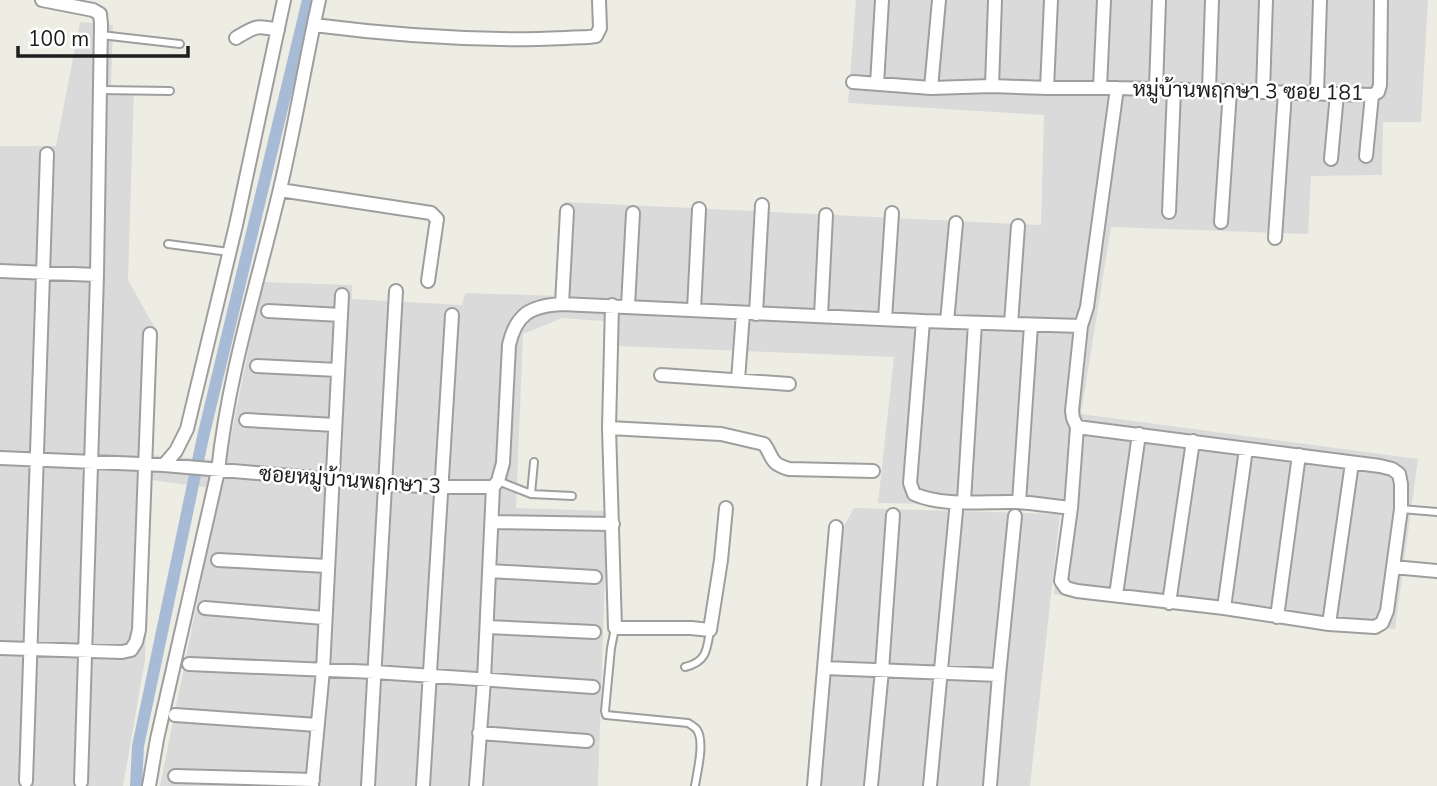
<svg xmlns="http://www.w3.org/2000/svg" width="1437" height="786" font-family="'Nunito Sans',Sarabun,sans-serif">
	<rect width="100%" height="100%" fill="#edede3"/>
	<path fill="#dbdada" d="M 856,0 L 1428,0 L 1421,122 L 1383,122 L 1382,175 L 1311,176 L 1308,234 L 1111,227 L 1081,414 L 1418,459 L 1395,629 L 1054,594 L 1066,506 L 878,503 L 894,357 L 616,346 L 618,322 L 562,318 L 523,334 L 516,508 L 607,511 L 598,786 L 160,786 L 220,489 L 151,480 L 145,660 L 123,786 L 0,786 L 0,146 L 56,146 L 80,22 L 113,25 L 111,88 L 134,88 L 128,280 L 155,328 L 151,455 L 226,461 L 262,282 L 352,285 L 352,299 L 462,305 L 465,293 L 561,296 L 565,202 L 1041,225 L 1044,115 L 848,103 Z
		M 854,508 L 1060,514 L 1030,786 L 810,786 L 832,547 Z"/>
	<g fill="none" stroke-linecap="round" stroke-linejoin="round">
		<path stroke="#a8bbd6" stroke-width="12" d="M 136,786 L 138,746 L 203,437 L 308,0"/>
		<defs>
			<path id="service" d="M 101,35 L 180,44
				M 100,90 L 170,91
				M 168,244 L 229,252
				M 498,481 L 531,494 L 572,496
				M 531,494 L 534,462
				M 1401,509 L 1437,512
				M 615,628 L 611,648 L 605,711 L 606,715 L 688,723 C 691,725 695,727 697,730 C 705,742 697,772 695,786
				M 685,667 C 707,662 707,649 710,630"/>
			<path id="minor" d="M 42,0 L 93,10 L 100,14 L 101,24 L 97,275 L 81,782
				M 314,25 C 376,33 439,38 502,39 C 530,40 559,38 588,37 L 596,36 L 600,28 L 599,0
				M 236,38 C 256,26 256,25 278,30
				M 853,82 L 931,88 L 992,86 L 1047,88 L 1117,88 L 1372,95 L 1378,92 L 1380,85 L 1381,0
				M 877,84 L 882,0
				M 992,86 L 995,0
				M 931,88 L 939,0
				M 1047,88 L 1051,0
				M 1100,88 L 1104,0
				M 1156,89 L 1159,0
				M 1209,90 L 1212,0
				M 1263,92 L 1266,0
				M 1317,93 L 1320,0
				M 1366,156 L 1372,95
				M 1331,159 L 1337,94
				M 280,190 L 431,213 L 437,219 L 428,281
				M 1169,212 L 1174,90
				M 1221,222 L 1230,91
				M 1275,238 L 1285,92
				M 0,271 L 97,275
				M 562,304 L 567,211
				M 612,305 L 609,428 L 615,628 L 691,628 L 710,630 L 721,560 L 726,508
				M 628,306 L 633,213
				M 694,310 L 699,209
				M 268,311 L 341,315
				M 756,314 L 762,205
				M 821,316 L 826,215
				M 885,319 L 892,213
				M 923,321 L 910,483 L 914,494 C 943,507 985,501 1016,502 C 1034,503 1053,506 1071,508
				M 947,322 L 956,223
				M 1011,324 L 1018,226
				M 257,366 L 338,370
				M 661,375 L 789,384
				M 738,380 L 743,313
				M 246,420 L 335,425
				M 1077,427 L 1380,466 L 1392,469 L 1399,474 L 1401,484 L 1401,509 L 1387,611 L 1382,623 L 1375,627 L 1329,624 L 1224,608 L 1077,591 L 1066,588 L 1061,581 L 1071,508 L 1077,427 L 1073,418 L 1072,411 L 1081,326 L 1087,307 L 1117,88
				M 609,428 L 721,434 L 764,444 C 774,458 769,463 789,469 L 873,471
				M 0,458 L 164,465 L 385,484 L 441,487 L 493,487
				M 164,465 L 176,451 L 187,429 L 236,225 L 284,0
				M 964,501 L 975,323
				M 1019,502 L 1031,325
				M 492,522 L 613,524
				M 218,560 L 327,566
				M 1393,567 L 1437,571
				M 490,571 L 595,577
				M 1116,595 L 1139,434
				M 1169,603 L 1193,441
				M 205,608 L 324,618
				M 1224,608 L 1246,449
				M 1277,617 L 1299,455
				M 1329,624 L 1352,463
				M 487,627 L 594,632
				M 0,648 L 122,652 L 131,650 L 136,642 L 139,630 L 150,334
				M 189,664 L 375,672 L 593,687
				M 824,668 L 999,675
				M 175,715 L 317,725
				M 479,733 L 587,741
				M 175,776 L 313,780
				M 26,781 L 47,154
				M 149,786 L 157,739 L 218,471 C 228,375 258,282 280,189 C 295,126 305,63 319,0
				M 312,786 L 323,670 L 342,295
				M 368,786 L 396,291
				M 423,786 L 452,315
				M 476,786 L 484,680 L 493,487 L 498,481 L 503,463 L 509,345 C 516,314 530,306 562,304 L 923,321 L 1081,326
				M 814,786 L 836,527
				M 871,786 L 882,670 L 893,515
				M 930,786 L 956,511
				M 990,786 L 999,675 L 1015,516"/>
		</defs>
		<use href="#service" stroke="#9e9e9e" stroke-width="10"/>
		<use href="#minor" stroke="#9e9e9e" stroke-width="16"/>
		<use href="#service" stroke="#fff" stroke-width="6"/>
		<use href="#minor" stroke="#fff" stroke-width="12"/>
	</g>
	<g text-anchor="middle" stroke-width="5" stroke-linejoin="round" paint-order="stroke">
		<g font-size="21" fill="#1d1d1d" stroke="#fff">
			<text transform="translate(1248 91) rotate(1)" y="7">หมู่บ้านพฤกษา 3 ซอย 181</text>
			<text transform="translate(350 480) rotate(4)" y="7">ซอยหมู่บ้านพฤกษา 3</text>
		</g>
	</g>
	<path d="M18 46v10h170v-10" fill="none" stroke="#1d1d1d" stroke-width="3.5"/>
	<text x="28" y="46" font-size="21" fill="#1d1d1d" stroke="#ffffff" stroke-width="5" paint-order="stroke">100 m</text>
</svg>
